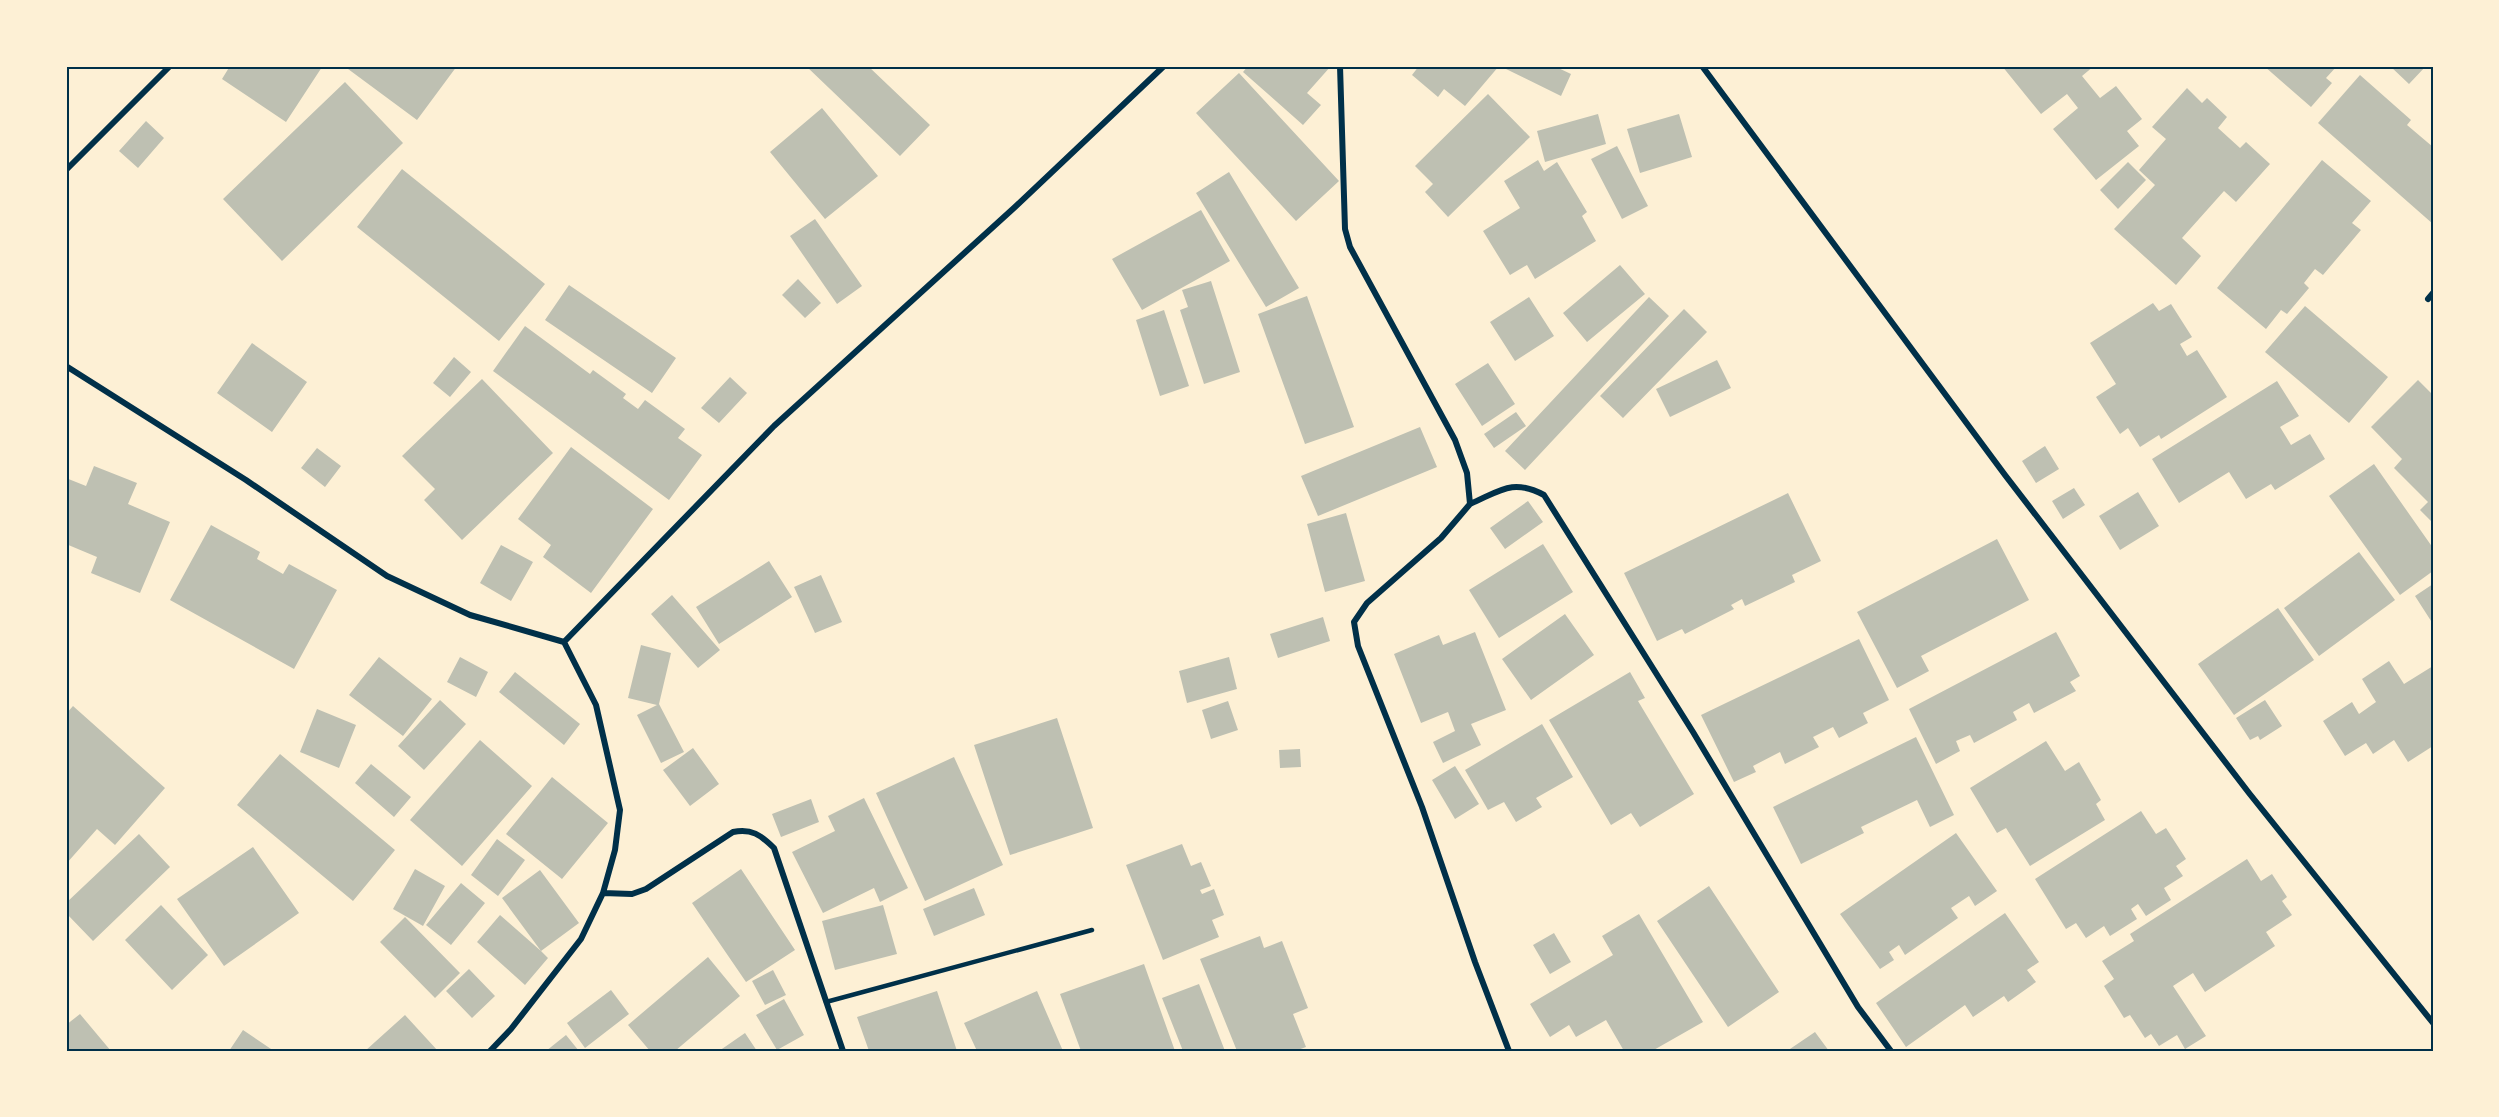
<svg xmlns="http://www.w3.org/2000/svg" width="2499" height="1117" font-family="'Zilla Slab',serif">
	<rect width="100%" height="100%" fill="#fdf0d5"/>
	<path fill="#bec0b2" d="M 230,66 L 321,66 L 322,67 L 286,122 L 222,79 Z
		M 344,66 L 457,66 L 417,120 Z
		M 806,66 L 868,66 L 930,125 L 900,156 Z
		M 1248,66 L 1331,66 L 1307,93 L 1321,105 L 1303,125 L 1243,72 Z
		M 1419,66 L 1499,66 L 1465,106 L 1444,89 L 1438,97 L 1412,75 Z
		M 1508,66 L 1554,66 L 1571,74 L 1561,96 L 1506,69 Z
		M 2002,66 L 2094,66 L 2082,76 L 2100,98 L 2116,86 L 2142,119 L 2127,131 L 2139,146 L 2096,180 L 2053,129 L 2078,108 L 2067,94 L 2041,114 Z
		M 2264,66 L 2337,66 L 2326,78 L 2332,83 L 2311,107 Z
		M 2390,66 L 2426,66 L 2409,84 Z
		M 1239,73 L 1339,181 L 1296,221 L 1196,113 Z
		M 2360,75 L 2411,120 L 2407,125 L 2433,147 L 2433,224 L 2318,123 Z
		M 345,82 L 403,143 L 282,261 L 223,199 Z
		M 2187,88 L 2202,103 L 2207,98 L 2227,117 L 2218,128 L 2240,148 L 2246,142 L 2270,164 L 2236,202 L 2224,191 L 2182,238 L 2201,256 L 2176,285 L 2114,229 L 2155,185 L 2139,170 L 2166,139 L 2152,127 Z
		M 1488,94 L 1530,137 L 1448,217 L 1425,192 L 1433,184 L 1415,166 Z
		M 822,108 L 878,176 L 825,219 L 770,152 Z
		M 1598,114 L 1606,144 L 1545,162 L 1537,131 Z
		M 1679,114 L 1692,157 L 1640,173 L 1627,129 Z
		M 146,121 L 164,138 L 138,168 L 119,151 Z
		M 1617,146 L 1648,206 L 1622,219 L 1591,159 Z
		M 1538,160 L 1544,171 L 1557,162 L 1587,212 L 1582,216 L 1596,241 L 1535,279 L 1527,265 L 1510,275 L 1483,231 L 1520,208 L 1504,181 Z
		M 2322,160 L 2371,201 L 2352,223 L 2361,230 L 2323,275 L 2315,269 L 2304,283 L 2309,288 L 2287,314 L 2281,310 L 2266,329 L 2217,288 Z
		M 2128,162 L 2146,180 L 2118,209 L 2100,190 Z
		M 402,169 L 545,284 L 499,341 L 357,227 Z
		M 1229,172 L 1299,288 L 1266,307 L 1196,193 Z
		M 1201,210 L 1230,261 L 1142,310 L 1112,259 Z
		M 815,219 L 862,286 L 837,304 L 790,236 Z
		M 1620,265 L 1645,294 L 1587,342 L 1563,313 Z
		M 798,279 L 821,303 L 805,318 L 782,295 Z
		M 1211,281 L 1240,372 L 1204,384 L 1180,310 L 1188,307 L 1182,290 Z
		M 569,285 L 676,358 L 652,393 L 545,320 Z
		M 1307,296 L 1354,427 L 1305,444 L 1258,314 Z
		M 1529,297 L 1554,336 L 1515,361 L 1490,322 Z
		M 1649,297 L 1669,316 L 1525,470 L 1505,451 Z
		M 2153,303 L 2159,311 L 2171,304 L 2192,337 L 2180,344 L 2187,356 L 2197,350 L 2227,397 L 2161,439 L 2159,435 L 2140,447 L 2128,428 L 2120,434 L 2096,397 L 2116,384 L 2090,343 Z
		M 2305,306 L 2388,377 L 2349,423 L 2265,352 Z
		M 1684,309 L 1707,332 L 1623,418 L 1600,396 Z
		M 1164,310 L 1189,386 L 1160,396 L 1136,320 Z
		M 525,326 L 590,374 L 593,370 L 626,394 L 623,398 L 638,409 L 645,400 L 685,429 L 678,438 L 702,455 L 669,500 L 493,371 Z
		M 252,343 L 307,382 L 272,432 L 217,393 Z
		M 454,357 L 471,372 L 450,397 L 433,383 Z
		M 1717,360 L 1731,388 L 1670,417 L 1656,389 Z
		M 1488,363 L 1515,404 L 1482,426 L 1455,384 Z
		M 730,377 L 747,393 L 719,423 L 701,408 Z
		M 482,379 L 553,453 L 462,540 L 424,500 L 435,489 L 402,456 Z
		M 2418,380 L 2433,395 L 2433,523 L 2420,510 L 2428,502 L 2394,468 L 2402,459 L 2371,427 Z
		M 2277,381 L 2299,416 L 2280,427 L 2291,445 L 2310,434 L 2325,459 L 2275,490 L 2271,484 L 2246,499 L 2229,472 L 2179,503 L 2152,459 Z
		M 1516,412 L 1526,426 L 1494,448 L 1484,434 Z
		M 1420,427 L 1437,467 L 1318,516 L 1301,476 Z
		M 2045,446 L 2059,469 L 2036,483 L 2022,461 Z
		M 571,447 L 653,509 L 591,593 L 543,557 L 551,545 L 518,519 Z
		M 317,448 L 341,466 L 325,487 L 301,468 Z
		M 2374,464 L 2433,548 L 2433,571 L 2400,595 L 2329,496 Z
		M 94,466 L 137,483 L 128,504 L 170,522 L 140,593 L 91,573 L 97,557 L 66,544 L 66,478 L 86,486 Z
		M 2074,488 L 2085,505 L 2063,519 L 2052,501 Z
		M 2138,492 L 2159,526 L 2120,550 L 2099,516 Z
		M 1788,493 L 1821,561 L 1792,575 L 1795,582 L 1745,606 L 1742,599 L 1731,605 L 1734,609 L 1685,634 L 1682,629 L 1657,641 L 1624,573 Z
		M 1528,501 L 1543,522 L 1505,549 L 1490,528 Z
		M 1346,513 L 1365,581 L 1325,592 L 1307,524 Z
		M 211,525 L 260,552 L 257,559 L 283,574 L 289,564 L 337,590 L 294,669 L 170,600 Z
		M 1997,539 L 2029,600 L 1921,656 L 1929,671 L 1897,688 L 1857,612 Z
		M 1543,544 L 1573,592 L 1499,638 L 1469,590 Z
		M 501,545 L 533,562 L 511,601 L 480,583 Z
		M 2359,552 L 2395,600 L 2319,656 L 2284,608 Z
		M 769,561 L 792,597 L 719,644 L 696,607 Z
		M 821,575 L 842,622 L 815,633 L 794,587 Z
		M 2433,584 L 2433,624 L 2415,596 Z
		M 672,595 L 720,650 L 698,668 L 651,614 Z
		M 2278,608 L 2314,660 L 2234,715 L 2198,664 Z
		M 1565,614 L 1594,655 L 1531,700 L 1502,659 Z
		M 1323,617 L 1330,641 L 1278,658 L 1270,634 Z
		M 1475,632 L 1506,710 L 1471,724 L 1481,745 L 1443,763 L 1433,742 L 1455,731 L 1448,712 L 1421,723 L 1394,654 L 1439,635 L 1443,645 Z
		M 2056,632 L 2080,676 L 2070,682 L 2076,691 L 2034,713 L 2029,703 L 2013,712 L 2017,720 L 1974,743 L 1970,735 L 1956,741 L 1960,751 L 1936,764 L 1909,709 Z
		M 1859,639 L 1889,700 L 1863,713 L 1868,723 L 1839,738 L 1833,727 L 1813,737 L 1819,747 L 1785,764 L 1780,752 L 1753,766 L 1756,772 L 1734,782 L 1701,715 Z
		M 641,645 L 671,653 L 659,704 L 684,752 L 661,763 L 637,715 L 657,705 L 628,698 Z
		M 379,657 L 432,699 L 403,736 L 349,695 Z
		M 460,657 L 488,672 L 476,697 L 447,682 Z
		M 1229,657 L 1237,689 L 1187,703 L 1179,671 Z
		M 2389,661 L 2404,684 L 2433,666 L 2433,746 L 2408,762 L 2394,740 L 2373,754 L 2366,743 L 2345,756 L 2323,721 L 2352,702 L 2359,714 L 2376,702 L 2362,679 Z
		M 515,672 L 580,724 L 564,745 L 499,692 Z
		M 1630,672 L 1645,698 L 1638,701 L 1694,794 L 1640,827 L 1631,813 L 1611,825 L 1549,720 Z
		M 440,700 L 466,724 L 424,770 L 398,746 Z
		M 2265,700 L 2282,726 L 2260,740 L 2258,736 L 2250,740 L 2236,718 Z
		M 1228,701 L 1238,730 L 1211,739 L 1202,710 Z
		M 73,706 L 165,788 L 115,845 L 97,829 L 66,864 L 66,714 Z
		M 317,709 L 356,725 L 339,768 L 300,752 Z
		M 1057,718 L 1093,828 L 1010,855 L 974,745 Z
		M 1542,724 L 1573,777 L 1536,798 L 1542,807 L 1516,822 L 1504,802 L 1488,810 L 1465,770 Z
		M 1916,737 L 1954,815 L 1930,827 L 1917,800 L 1861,827 L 1864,833 L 1801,864 L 1773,807 Z
		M 480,740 L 532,786 L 462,866 L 410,820 Z
		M 2046,741 L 2065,771 L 2079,762 L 2101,800 L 2096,804 L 2105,820 L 2030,866 L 2006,828 L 1997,833 L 1970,788 Z
		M 693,748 L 719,784 L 690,806 L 663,770 Z
		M 1300,749 L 1301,767 L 1280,768 L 1279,750 Z
		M 280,754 L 395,850 L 353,901 L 237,805 Z
		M 954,757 L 1003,865 L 925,901 L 876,793 Z
		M 371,764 L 411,797 L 394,817 L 355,783 Z
		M 1455,766 L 1479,804 L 1455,819 L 1432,780 Z
		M 552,777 L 608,823 L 562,879 L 506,834 Z
		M 864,798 L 908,888 L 880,902 L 874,888 L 823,913 L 792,852 L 835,831 L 828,816 Z
		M 811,799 L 819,822 L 781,837 L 772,814 Z
		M 2141,811 L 2156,834 L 2166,828 L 2186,859 L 2176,866 L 2183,876 L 2164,888 L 2171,900 L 2146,916 L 2138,904 L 2131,909 L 2137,919 L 2110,936 L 2104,926 L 2086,938 L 2076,923 L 2066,929 L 2035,879 Z
		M 1956,833 L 1997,891 L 1975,906 L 1969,896 L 1951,908 L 1958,918 L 1905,955 L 1899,945 L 1889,952 L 1894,960 L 1880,969 L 1840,914 Z
		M 139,834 L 170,867 L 93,941 L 66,913 L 66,903 Z
		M 497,839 L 525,860 L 498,896 L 471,875 Z
		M 1182,844 L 1191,866 L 1201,862 L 1211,886 L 1200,890 L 1202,894 L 1214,889 L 1224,915 L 1212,920 L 1219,937 L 1163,960 L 1126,865 Z
		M 253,847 L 299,913 L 224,966 L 177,899 Z
		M 2247,859 L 2261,881 L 2272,874 L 2287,897 L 2282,901 L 2292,915 L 2266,932 L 2275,946 L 2205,992 L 2193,973 L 2173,986 L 2206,1036 L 2185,1049 L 2177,1035 L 2159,1046 L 2151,1034 L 2145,1038 L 2130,1015 L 2124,1018 L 2104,986 L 2114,979 L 2102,961 L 2134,941 L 2130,934 Z
		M 415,869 L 445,886 L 423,926 L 393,909 Z
		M 741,869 L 795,950 L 746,982 L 692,903 Z
		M 540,870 L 579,923 L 541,951 L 548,958 L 525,985 L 477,942 L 500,915 L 541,951 L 502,898 Z
		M 461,883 L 485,903 L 451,945 L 426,925 Z
		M 1709,886 L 1779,992 L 1728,1027 L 1657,921 Z
		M 974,888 L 985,915 L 934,936 L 923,909 Z
		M 161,905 L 208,955 L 172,990 L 125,940 Z
		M 883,905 L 897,954 L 835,970 L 822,921 Z
		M 2005,913 L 2039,962 L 2027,970 L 2036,982 L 2008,1002 L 2004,996 L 1973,1017 L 1965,1005 L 1906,1047 L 1876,1003 Z
		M 1639,914 L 1703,1022 L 1652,1051 L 1624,1051 L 1606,1020 L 1576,1037 L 1569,1025 L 1550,1037 L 1530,1004 L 1613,955 L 1602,936 Z
		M 405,917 L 460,973 L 435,998 L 380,942 Z
		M 1554,933 L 1571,962 L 1550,974 L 1533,945 Z
		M 1260,936 L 1264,948 L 1282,941 L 1308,1008 L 1293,1014 L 1306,1047 L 1295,1051 L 1237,1051 L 1200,959 Z
		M 708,957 L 740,996 L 675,1051 L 650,1051 L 628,1025 Z
		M 1144,964 L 1175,1051 L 1081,1051 L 1060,994 Z
		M 469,969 L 495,996 L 472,1018 L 446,991 Z
		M 773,970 L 786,995 L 765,1005 L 752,981 Z
		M 1199,984 L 1225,1051 L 1183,1051 L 1162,998 Z
		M 611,990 L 629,1014 L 585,1048 L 567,1023 Z
		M 937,991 L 957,1051 L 869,1051 L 857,1017 Z
		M 1037,991 L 1063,1051 L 977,1051 L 964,1023 Z
		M 784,999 L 804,1035 L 777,1050 L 756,1015 Z
		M 80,1014 L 111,1051 L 66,1051 L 66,1025 Z
		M 405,1015 L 438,1051 L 365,1051 Z
		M 243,1030 L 274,1051 L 229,1051 Z
		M 1815,1032 L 1829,1051 L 1787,1051 Z
		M 745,1033 L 757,1051 L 719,1051 Z
		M 566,1035 L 579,1051 L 546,1051 Z"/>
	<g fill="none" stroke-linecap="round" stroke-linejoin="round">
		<path stroke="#003049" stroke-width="4.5" d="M 826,1002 L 1092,930"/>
		<path stroke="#003049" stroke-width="6" d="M 1340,66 L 1345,229 L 1350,247 L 1455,440 L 1467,473 L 1470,504 L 1441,538 L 1367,603 L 1354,622 L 1358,646 L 1422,807 L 1475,962 L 1509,1051
			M 1702,66 L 2005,475 L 2249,793 L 2433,1023
			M 66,170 L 170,66
			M 2428,299 L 2433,293
			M 66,366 L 246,480 L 387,576 L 470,615 L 564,642
			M 1470,504 C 1500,491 1512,478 1544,495 L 1693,732 L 1858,1007 L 1891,1051
			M 603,893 L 632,894 L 646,889 L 733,832 C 751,828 761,835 774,848 L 843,1051
			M 490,1051 L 511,1029 L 581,939 L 603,893 L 615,850 L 620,810 L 596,705 L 564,642 L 774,426 L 1015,207 L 1164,66"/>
	</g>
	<rect width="2499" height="1117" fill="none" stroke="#fdf0d5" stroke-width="135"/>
	<rect x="68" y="68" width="2364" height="982" fill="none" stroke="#003049" stroke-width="2"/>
</svg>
